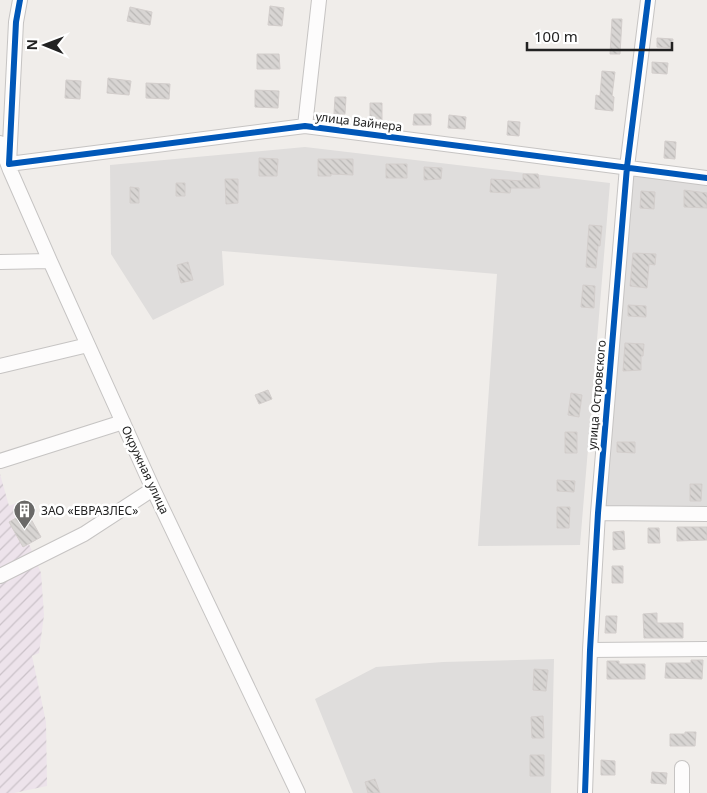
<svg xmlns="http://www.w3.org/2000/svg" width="707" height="793" font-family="'Noto Sans',sans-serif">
	<defs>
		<pattern id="industrial-furrows" width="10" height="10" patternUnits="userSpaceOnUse" patternTransform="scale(1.25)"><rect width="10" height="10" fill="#ede3eb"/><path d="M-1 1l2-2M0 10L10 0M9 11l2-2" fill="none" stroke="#cbc2c9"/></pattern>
		<pattern id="building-back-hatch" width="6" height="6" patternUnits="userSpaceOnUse" patternTransform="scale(1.25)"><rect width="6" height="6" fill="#d8d5d3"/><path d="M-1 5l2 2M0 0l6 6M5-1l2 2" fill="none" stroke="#b9b7b5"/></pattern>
	</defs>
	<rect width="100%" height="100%" fill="#f0edea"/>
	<path fill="#dfdddc" d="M 305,147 L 610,183 L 580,545 L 478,546 L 497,274 L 222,251 L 224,285 L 153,320 L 111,254 L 110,165 Z
		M 631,175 L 707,184 L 707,508 L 605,507 Z
		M 554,659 L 551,793 L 353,793 L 315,699 L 376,667 L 443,662 Z"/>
	<path fill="url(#industrial-furrows)" d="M 0,474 L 9,506 L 19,502 L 27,512 L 41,537 L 29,544 L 41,573 L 44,615 L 39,653 L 32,656 L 46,722 L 47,786 L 14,793 L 0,793 Z"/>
	<path fill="url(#building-back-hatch)" stroke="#d3cecc" d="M 270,6 L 284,8 L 282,26 L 268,25 Z
		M 130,7 L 152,12 L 150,25 L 127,21 Z
		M 612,19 L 622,19 L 620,54 L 610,54 Z
		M 657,38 L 673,39 L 672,48 L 657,47 Z
		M 257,54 L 279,54 L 280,69 L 257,69 Z
		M 652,62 L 668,63 L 667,74 L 652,73 Z
		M 602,71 L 615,72 L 612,96 L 614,97 L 613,111 L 595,109 L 596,95 L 600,96 Z
		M 108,78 L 131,81 L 129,95 L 107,93 Z
		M 66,80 L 81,81 L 80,99 L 65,98 Z
		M 146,83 L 170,84 L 169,99 L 146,98 Z
		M 255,90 L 279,91 L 278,108 L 255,107 Z
		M 335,97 L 346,97 L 345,114 L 334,114 Z
		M 370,103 L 382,103 L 382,120 L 370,119 Z
		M 414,114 L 431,114 L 431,125 L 413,125 Z
		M 449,115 L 466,117 L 465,129 L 448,128 Z
		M 508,121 L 520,122 L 519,136 L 507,135 Z
		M 665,141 L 676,142 L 675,159 L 664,158 Z
		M 259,158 L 278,159 L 277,176 L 259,176 Z
		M 318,159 L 353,159 L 353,175 L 331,174 L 331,176 L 318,176 Z
		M 386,164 L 407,164 L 407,178 L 386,178 Z
		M 424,167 L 442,168 L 441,179 L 424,180 Z
		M 523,174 L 538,174 L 540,188 L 511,188 L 510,193 L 490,192 L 491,179 L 523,181 Z
		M 225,179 L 238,179 L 238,203 L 226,204 Z
		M 176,183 L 185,183 L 185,196 L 176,196 Z
		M 130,187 L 139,188 L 139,203 L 130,203 Z
		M 684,190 L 707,193 L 707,208 L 684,207 Z
		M 641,191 L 655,192 L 654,209 L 640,208 Z
		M 589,225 L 602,226 L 600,246 L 598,246 L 596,268 L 586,267 Z
		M 633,253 L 656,254 L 655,265 L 649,264 L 647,288 L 630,286 Z
		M 188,262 L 193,280 L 181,283 L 177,265 Z
		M 583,285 L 595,286 L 594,308 L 581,307 Z
		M 628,305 L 646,306 L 646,317 L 628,316 Z
		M 625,343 L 644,344 L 643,356 L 641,356 L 641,370 L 623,371 Z
		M 268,390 L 272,399 L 259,404 L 255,395 Z
		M 571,393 L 582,395 L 579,417 L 568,415 Z
		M 565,432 L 577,432 L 577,453 L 565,453 Z
		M 617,442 L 635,442 L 635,453 L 617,452 Z
		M 557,480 L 575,481 L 574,492 L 557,491 Z
		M 690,484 L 702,484 L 701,501 L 690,501 Z
		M 557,507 L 570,507 L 569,528 L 557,528 Z
		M 27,512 L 41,537 L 23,547 L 9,522 Z
		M 677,527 L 707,527 L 707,540 L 677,541 Z
		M 648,528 L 659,528 L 660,543 L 648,543 Z
		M 624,531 L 625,549 L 613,550 L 613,532 Z
		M 612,566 L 623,566 L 623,583 L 612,583 Z
		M 657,613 L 657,623 L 683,623 L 683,638 L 644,638 L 643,614 Z
		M 606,616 L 617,616 L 616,633 L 605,633 Z
		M 691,660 L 703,660 L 702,679 L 665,678 L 666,663 L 691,663 Z
		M 607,661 L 619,661 L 619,664 L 645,664 L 645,679 L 607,679 Z
		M 534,669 L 548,670 L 546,691 L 533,690 Z
		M 543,716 L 544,738 L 532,738 L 531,717 Z
		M 685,732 L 696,732 L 695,746 L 670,746 L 670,734 L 685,734 Z
		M 530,755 L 544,755 L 544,776 L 530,776 Z
		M 601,760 L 615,761 L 615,775 L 601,775 Z
		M 652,772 L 667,773 L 666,784 L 651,783 Z
		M 375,779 L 380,793 L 368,793 L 365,782 Z"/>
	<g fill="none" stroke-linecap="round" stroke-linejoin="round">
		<defs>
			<path id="minor" d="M 20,0 L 16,22 L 9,164 L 305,126 L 707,178
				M 305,126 L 319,0
				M 0,143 L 10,170 L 50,261 L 153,489 L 298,793
				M 0,262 L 50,261
				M 0,366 L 88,345
				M 0,461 L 123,422
				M 598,513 L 707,514
				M 0,576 L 84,534 L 153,489
				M 590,650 L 707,649
				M 585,793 L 590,650 L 598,513 L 627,167 L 648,0
				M 682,793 L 682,768"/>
		</defs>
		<use href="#minor" stroke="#c6c4c3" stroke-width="16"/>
		<use href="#minor" stroke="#fdfcfc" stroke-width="14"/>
		<defs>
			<path id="cycleway" d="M 20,0 L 16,22 L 9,164 L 305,126 L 707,178
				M 585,793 L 590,650 L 598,513 L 627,167 L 648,0"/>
		</defs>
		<use href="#cycleway" stroke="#fff" stroke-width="9"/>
		<use href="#cycleway" stroke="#0057b8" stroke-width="6"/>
	</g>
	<defs>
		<symbol id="building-pin" viewBox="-11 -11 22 30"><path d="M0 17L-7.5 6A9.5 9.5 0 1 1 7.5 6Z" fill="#6a6968" stroke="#fff"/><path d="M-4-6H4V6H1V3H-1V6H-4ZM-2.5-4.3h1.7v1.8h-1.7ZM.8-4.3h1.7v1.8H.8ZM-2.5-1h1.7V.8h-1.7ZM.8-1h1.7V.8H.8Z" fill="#fff"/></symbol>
	</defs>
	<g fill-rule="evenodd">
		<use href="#building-pin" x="12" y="498" width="25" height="34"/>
	</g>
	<g text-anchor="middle" stroke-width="5" stroke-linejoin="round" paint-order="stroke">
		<g font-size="12" fill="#222" stroke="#fff">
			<text transform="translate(359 122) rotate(7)" y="4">улица Вайнера</text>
			<text transform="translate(597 395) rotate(-85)" y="4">улица Островского</text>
			<text transform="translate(145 470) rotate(65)" y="4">Окружная улица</text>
		</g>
		<g font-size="12" fill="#222" stroke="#fff" text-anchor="start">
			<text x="41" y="515">ЗАО «ЕВРАЗЛЕС»</text>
		</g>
	</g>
	<g transform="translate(45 45) rotate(271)" stroke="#ffffff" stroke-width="4" paint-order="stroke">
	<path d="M0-4L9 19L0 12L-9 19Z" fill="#222222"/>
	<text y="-8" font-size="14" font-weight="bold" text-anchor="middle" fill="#222222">N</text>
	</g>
	<path d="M527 42v8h145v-8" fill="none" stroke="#222222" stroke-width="2.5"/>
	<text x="534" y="42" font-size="15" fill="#222222" stroke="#ffffff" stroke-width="4" paint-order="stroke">100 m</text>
</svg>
